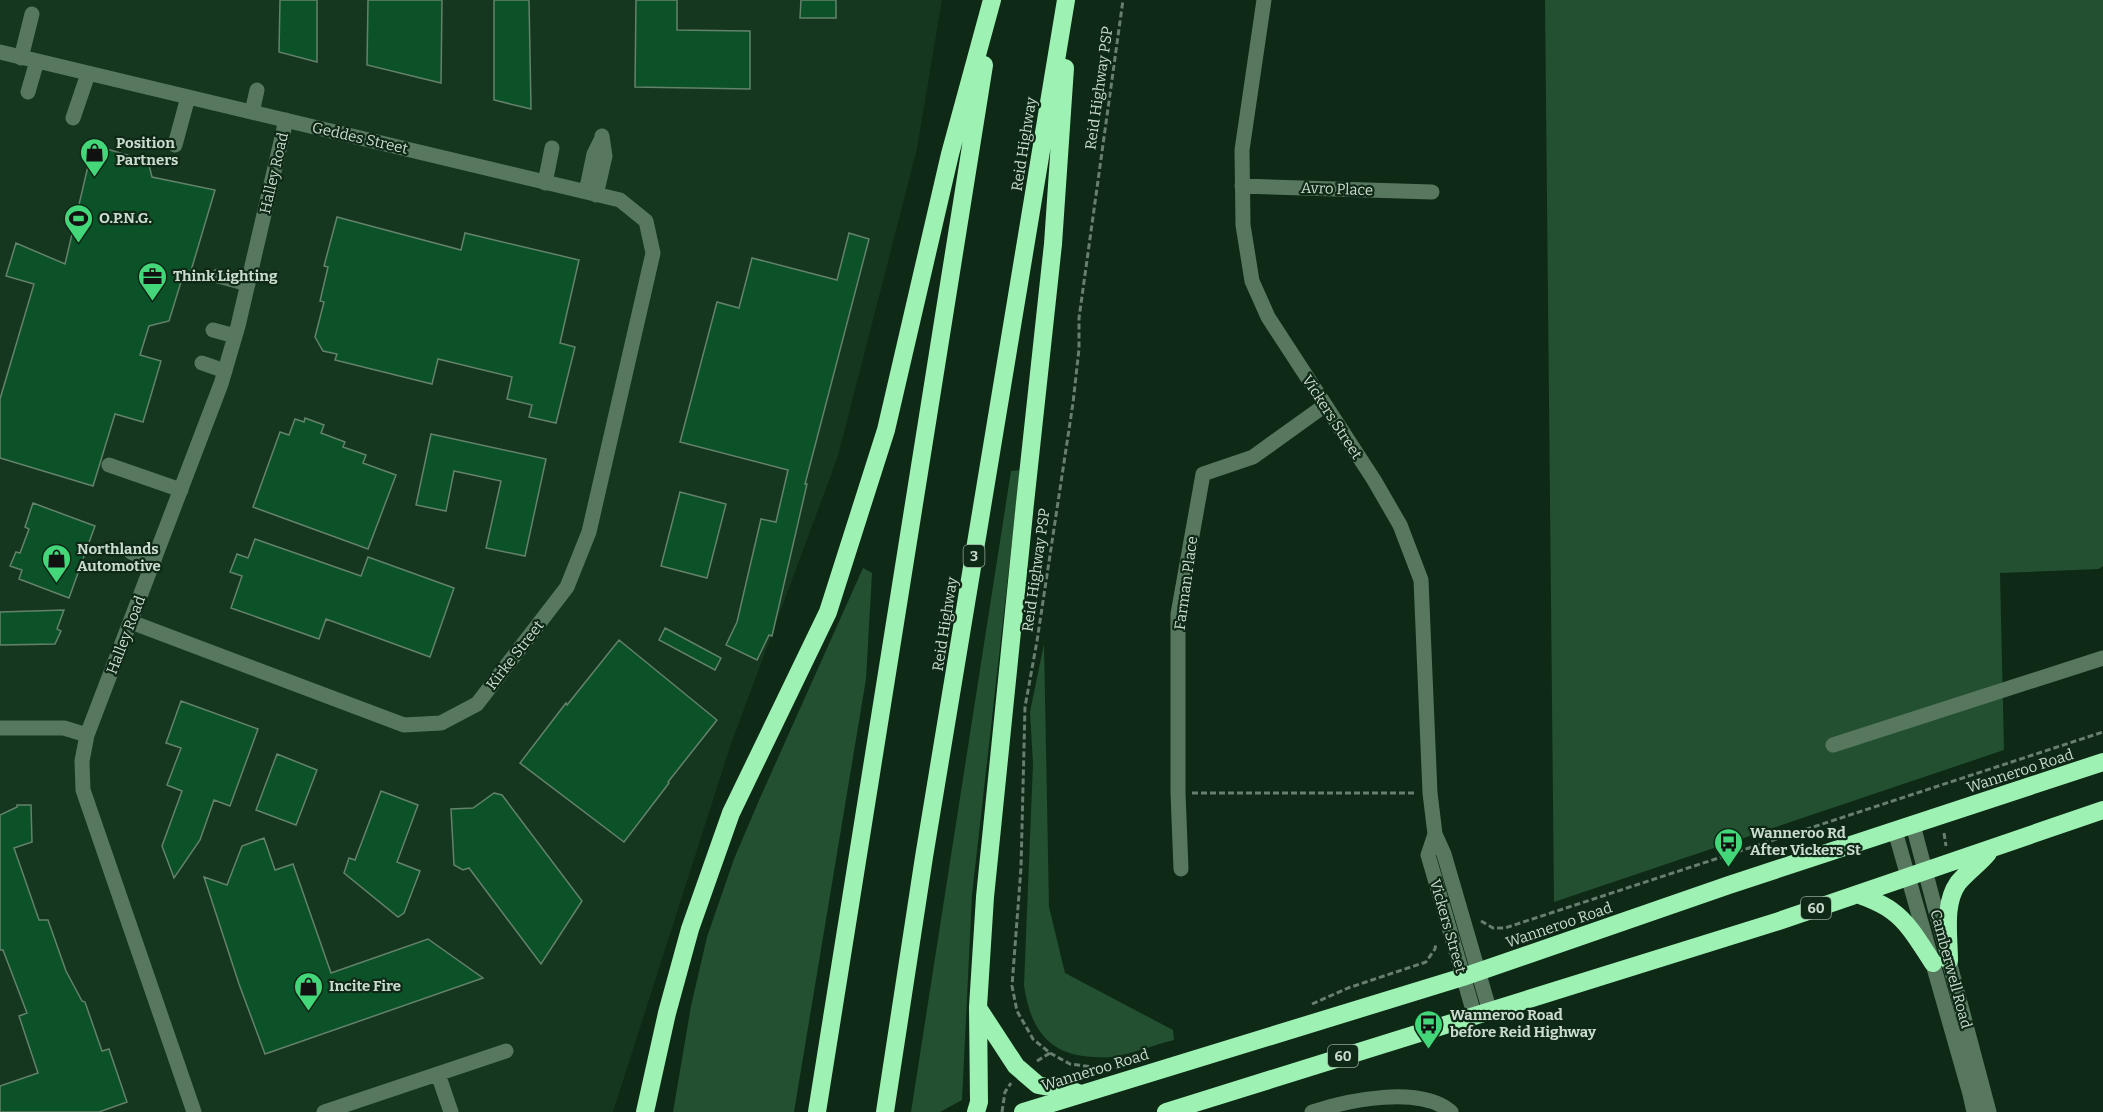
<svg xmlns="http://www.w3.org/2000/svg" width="2103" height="1112" font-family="Bitter,serif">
	<rect width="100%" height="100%" fill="#0e2916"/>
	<path fill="#15361f" d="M 0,0 L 942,0 L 917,149 L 838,456 L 730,747 L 613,1112 L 0,1112 Z"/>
	<path fill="#235031" d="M 1545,0 L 2103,0 L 2103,566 L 2099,569 L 2000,573 L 2004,750 L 1554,902 Z
		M 1020,470 L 972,895 L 962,1100 L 940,1112 L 911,1112 L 1011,471 Z
		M 863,568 L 872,573 L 866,679 L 794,1112 L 673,1112 L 691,1006 L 707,937 L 734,859 L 760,798 Z
		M 1044,644 L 1049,907 L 1065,973 L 1173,1030 L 1174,1040 C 1154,1045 1132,1054 1112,1057 C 1106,1058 1099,1057 1093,1057 C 1048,1055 1030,1028 1024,985 L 1033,764 L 1030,712 Z"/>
	<path fill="#0c5228" stroke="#64826b" stroke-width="1.5" d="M 280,0 L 317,0 L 317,62 L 279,52 Z
		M 368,0 L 442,0 L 441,83 L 367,65 Z
		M 494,0 L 529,0 L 531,109 L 494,100 Z
		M 636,0 L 677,0 L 677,30 L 750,31 L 750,89 L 635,87 Z
		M 801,0 L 836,0 L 836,18 L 800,18 Z
		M 93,145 L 148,161 L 152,177 L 215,190 L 190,274 L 184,272 L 169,321 L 149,326 L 140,355 L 161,361 L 143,422 L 115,414 L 93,486 L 0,458 L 0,399 L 34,284 L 6,276 L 16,243 L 65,264 Z
		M 337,217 L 461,250 L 465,233 L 579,260 L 560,343 L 575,347 L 556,423 L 529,417 L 532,405 L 507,399 L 512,377 L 438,359 L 432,384 L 335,360 L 337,354 L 323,351 L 315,337 L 324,302 L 320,301 L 328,267 L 324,266 Z
		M 849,233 L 869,239 L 805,484 L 807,484 L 772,636 L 769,635 L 757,660 L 726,645 L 737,622 L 761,519 L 776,522 L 788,470 L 680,442 L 717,302 L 739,308 L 752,258 L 837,280 Z
		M 305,418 L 324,425 L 321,433 L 345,442 L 343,447 L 366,455 L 363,463 L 396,475 L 368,549 L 253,507 L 280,432 L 289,435 L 295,419 L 304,422 Z
		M 431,434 L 546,459 L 525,556 L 486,548 L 501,481 L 454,471 L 446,511 L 416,505 Z
		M 680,492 L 726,504 L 707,578 L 661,566 Z
		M 33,503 L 95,526 L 69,598 L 19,579 L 22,570 L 10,566 L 16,552 L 20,553 L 29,529 L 25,527 Z
		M 255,539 L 361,576 L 368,557 L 454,588 L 430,657 L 326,619 L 319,639 L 231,608 L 242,576 L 230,572 L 237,554 L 248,558 Z
		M 64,610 L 57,629 L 61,631 L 55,644 L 0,645 L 0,612 Z
		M 665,628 L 721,658 L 715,670 L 659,640 Z
		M 619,640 L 717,720 L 668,782 L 669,783 L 624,842 L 520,763 L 566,703 L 567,705 Z
		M 181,701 L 258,729 L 230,806 L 214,800 L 200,840 L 174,878 L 162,846 L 182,791 L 167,785 L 181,748 L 166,743 Z
		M 277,754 L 317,770 L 296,825 L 256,810 Z
		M 381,791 L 418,805 L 397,862 L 420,871 L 404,913 L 398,917 L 344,873 L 349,858 L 355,860 Z
		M 494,793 L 502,795 L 582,901 L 541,964 L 469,868 L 463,870 L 454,865 L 451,809 L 473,808 Z
		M 17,805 L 31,805 L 32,842 L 14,848 L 39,920 L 48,920 L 66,971 L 82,1001 L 85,1002 L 102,1051 L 109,1049 L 127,1102 L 99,1112 L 0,1112 L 0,1086 L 38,1073 L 19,1016 L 27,1013 L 3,950 L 0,950 L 0,815 L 17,807 Z
		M 264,838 L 275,870 L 293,864 L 331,973 L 428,939 L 483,978 L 265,1054 L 239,984 L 204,877 L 227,885 L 242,846 Z"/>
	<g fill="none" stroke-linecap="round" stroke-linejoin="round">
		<path stroke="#687e6e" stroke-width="3" stroke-dasharray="6 3" stroke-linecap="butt" d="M 1192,793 L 1416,793
			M 1944,833 L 1946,846
			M 1481,921 L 1493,928 L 1505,928 L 2103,732
			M 1312,1004 L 1348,988 L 1426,962 L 1435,949 L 1436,943
			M 1050,1053 L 1070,1064 L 1101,1068 L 1105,1067
			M 1037,1061 L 1050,1053 L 1033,1039 L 1017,1011 L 1012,986 L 1021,868 L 1025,707 L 1037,641 L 1073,403 L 1079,349 L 1079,318 L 1123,0
			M 1002,1112 L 1005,1092 L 1011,1083"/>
		<path stroke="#57785f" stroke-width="15" d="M 1264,0 L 1242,150 L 1243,225 L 1252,281 L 1268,317 L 1374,480 L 1400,525 L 1421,580 L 1430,793 L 1435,834 L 1444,854 L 1490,1012
			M 0,52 L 620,200 L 646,221 L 653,253 L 589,532 L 567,587 L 477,704 L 441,723 L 404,725 L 131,622
			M 21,58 L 32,14
			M 28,92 L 37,61
			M 252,112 L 257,90
			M 73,118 L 88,74
			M 175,145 L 188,97
			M 545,183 L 552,148
			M 1242,186 L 1432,192
			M 586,192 L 594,154 L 602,138
			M 596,195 L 605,156 L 602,136
			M 218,276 L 248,284
			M 213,330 L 235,336
			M 202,363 L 225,371
			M 109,465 L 181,490
			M 131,552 L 154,562
			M 0,728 L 64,728 L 87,735
			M 1833,745 L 2103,658
			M 1913,825 L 1989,1112
			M 1895,831 L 1970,1094 L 1974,1112
			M 1435,834 L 1428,855 L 1475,1017
			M 1181,869 L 1178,793 L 1178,614 L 1203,474 L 1253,457 L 1324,406
			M 438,1074 L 451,1112
			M 194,1112 L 83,790 L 82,761 L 87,735 L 221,384 L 238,326 L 286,120
			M 324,1112 L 506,1051
			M 1312,1112 C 1348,1100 1420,1085 1451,1112"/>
		<path stroke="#9df2b3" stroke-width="18" d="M 1858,894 C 1869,899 1882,903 1892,911 C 1910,924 1921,945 1933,963
			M 1949,961 C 1949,936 1943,904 1958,883 C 1967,872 1979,864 1988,853
			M 978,1008 L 1016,1066 L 1038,1085 L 1076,1092
			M 645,1112 L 667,1013 L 690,929 L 731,813 L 828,612 L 886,430 L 950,154 L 992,0
			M 817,1112 L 984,65
			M 885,1112 L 924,857 L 1066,0
			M 976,1112 L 979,1102 L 978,1007 L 985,897 L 1025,503 L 1053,244 L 1065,68
			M 1023,1112 L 1463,977 L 1729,885 L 2103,762
			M 1166,1112 L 1779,921 L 2103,810"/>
	</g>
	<defs>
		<symbol id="shop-pin" viewBox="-11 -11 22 30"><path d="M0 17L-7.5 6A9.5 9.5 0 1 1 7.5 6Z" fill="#44d77a" stroke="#0e2916"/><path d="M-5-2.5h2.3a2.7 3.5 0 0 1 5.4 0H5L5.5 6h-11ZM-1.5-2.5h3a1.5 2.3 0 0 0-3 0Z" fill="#111"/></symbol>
		<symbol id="stadium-pin" viewBox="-11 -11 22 30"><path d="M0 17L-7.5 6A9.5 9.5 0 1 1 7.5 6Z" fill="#44d77a" stroke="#0e2916"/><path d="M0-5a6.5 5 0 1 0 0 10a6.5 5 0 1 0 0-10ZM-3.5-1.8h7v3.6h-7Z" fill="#111"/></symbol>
		<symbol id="office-pin" viewBox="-11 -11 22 30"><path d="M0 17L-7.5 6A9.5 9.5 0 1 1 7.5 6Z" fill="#44d77a" stroke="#0e2916"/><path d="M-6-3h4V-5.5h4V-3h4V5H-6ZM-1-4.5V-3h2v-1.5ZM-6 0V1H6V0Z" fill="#111"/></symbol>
		<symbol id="bus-pin" viewBox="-11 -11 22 30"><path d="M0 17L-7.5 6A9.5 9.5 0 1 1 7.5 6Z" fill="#44d77a" stroke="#0e2916"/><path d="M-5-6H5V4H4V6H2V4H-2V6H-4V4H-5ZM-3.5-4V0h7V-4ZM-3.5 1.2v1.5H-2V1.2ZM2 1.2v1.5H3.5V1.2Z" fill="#111"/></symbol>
	</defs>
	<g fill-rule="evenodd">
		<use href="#shop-pin" x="78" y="136" width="33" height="45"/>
		<use href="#stadium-pin" x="62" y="202" width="33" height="45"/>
		<use href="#office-pin" x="136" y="260" width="33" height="45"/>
		<use href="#shop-pin" x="40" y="542" width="33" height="45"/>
		<use href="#bus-pin" x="1712" y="826" width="33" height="45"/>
		<use href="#shop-pin" x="292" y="970" width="33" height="45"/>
		<use href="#bus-pin" x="1412" y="1008" width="33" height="45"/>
	</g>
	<g text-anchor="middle" stroke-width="4.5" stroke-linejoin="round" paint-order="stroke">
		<g fill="#0e2916" stroke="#92a697" stroke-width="1.5">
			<rect x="963.5" y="545" width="21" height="22" rx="4.5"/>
			<rect x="1801" y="897" width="30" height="22" rx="4.5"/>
			<rect x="1328" y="1045" width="30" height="22" rx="4.5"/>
		</g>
		<g font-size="14" font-weight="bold" fill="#cbdbce">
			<text x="974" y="561">3</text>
			<text x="1816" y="913">60</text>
			<text x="1343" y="1061">60</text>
		</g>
		<g font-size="15" fill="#cbdbce" stroke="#0e2916">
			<text transform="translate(1099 88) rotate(-82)" y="5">Reid Highway PSP</text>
			<text transform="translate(360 138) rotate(13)" y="5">Geddes Street</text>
			<text transform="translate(1024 144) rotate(-81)" y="5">Reid Highway</text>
			<text transform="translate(274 173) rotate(-77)" y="5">Halley Road</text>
			<text transform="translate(1337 189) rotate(2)" y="5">Avro Place</text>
			<text transform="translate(1332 417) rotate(57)" y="5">Vickers Street</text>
			<text transform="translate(1036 570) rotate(-82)" y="5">Reid Highway PSP</text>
			<text transform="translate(1186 583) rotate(-82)" y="5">Farman Place</text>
			<text transform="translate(945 624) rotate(-81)" y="5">Reid Highway</text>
			<text transform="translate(126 635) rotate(-69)" y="5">Halley Road</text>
			<text transform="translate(515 655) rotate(-52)" y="5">Kirke Street</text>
			<text transform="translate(2020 771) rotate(-18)" y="5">Wanneroo Road</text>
			<text transform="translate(1559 925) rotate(-19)" y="5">Wanneroo Road</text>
			<text transform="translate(1448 926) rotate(74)" y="5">Vickers Street</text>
			<text transform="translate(1951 969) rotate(75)" y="5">Camberwell Road</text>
			<text transform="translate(1095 1070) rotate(-17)" y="5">Wanneroo Road</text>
		</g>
		<g font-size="15" font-weight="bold" fill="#cbdbce" stroke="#0e2916" text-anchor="start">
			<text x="116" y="148">Position<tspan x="116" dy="17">Partners</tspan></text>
			<text x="99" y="223">O.P.N.G.</text>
			<text x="173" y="281">Think Lighting</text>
			<text x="77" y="554">Northlands<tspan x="77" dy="17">Automotive</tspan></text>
			<text x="1750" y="838">Wanneroo Rd<tspan x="1750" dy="17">After Vickers St</tspan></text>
			<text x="329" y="991">Incite Fire</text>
			<text x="1450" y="1020">Wanneroo Road<tspan x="1450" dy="17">before Reid Highway</tspan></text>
		</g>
	</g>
</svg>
